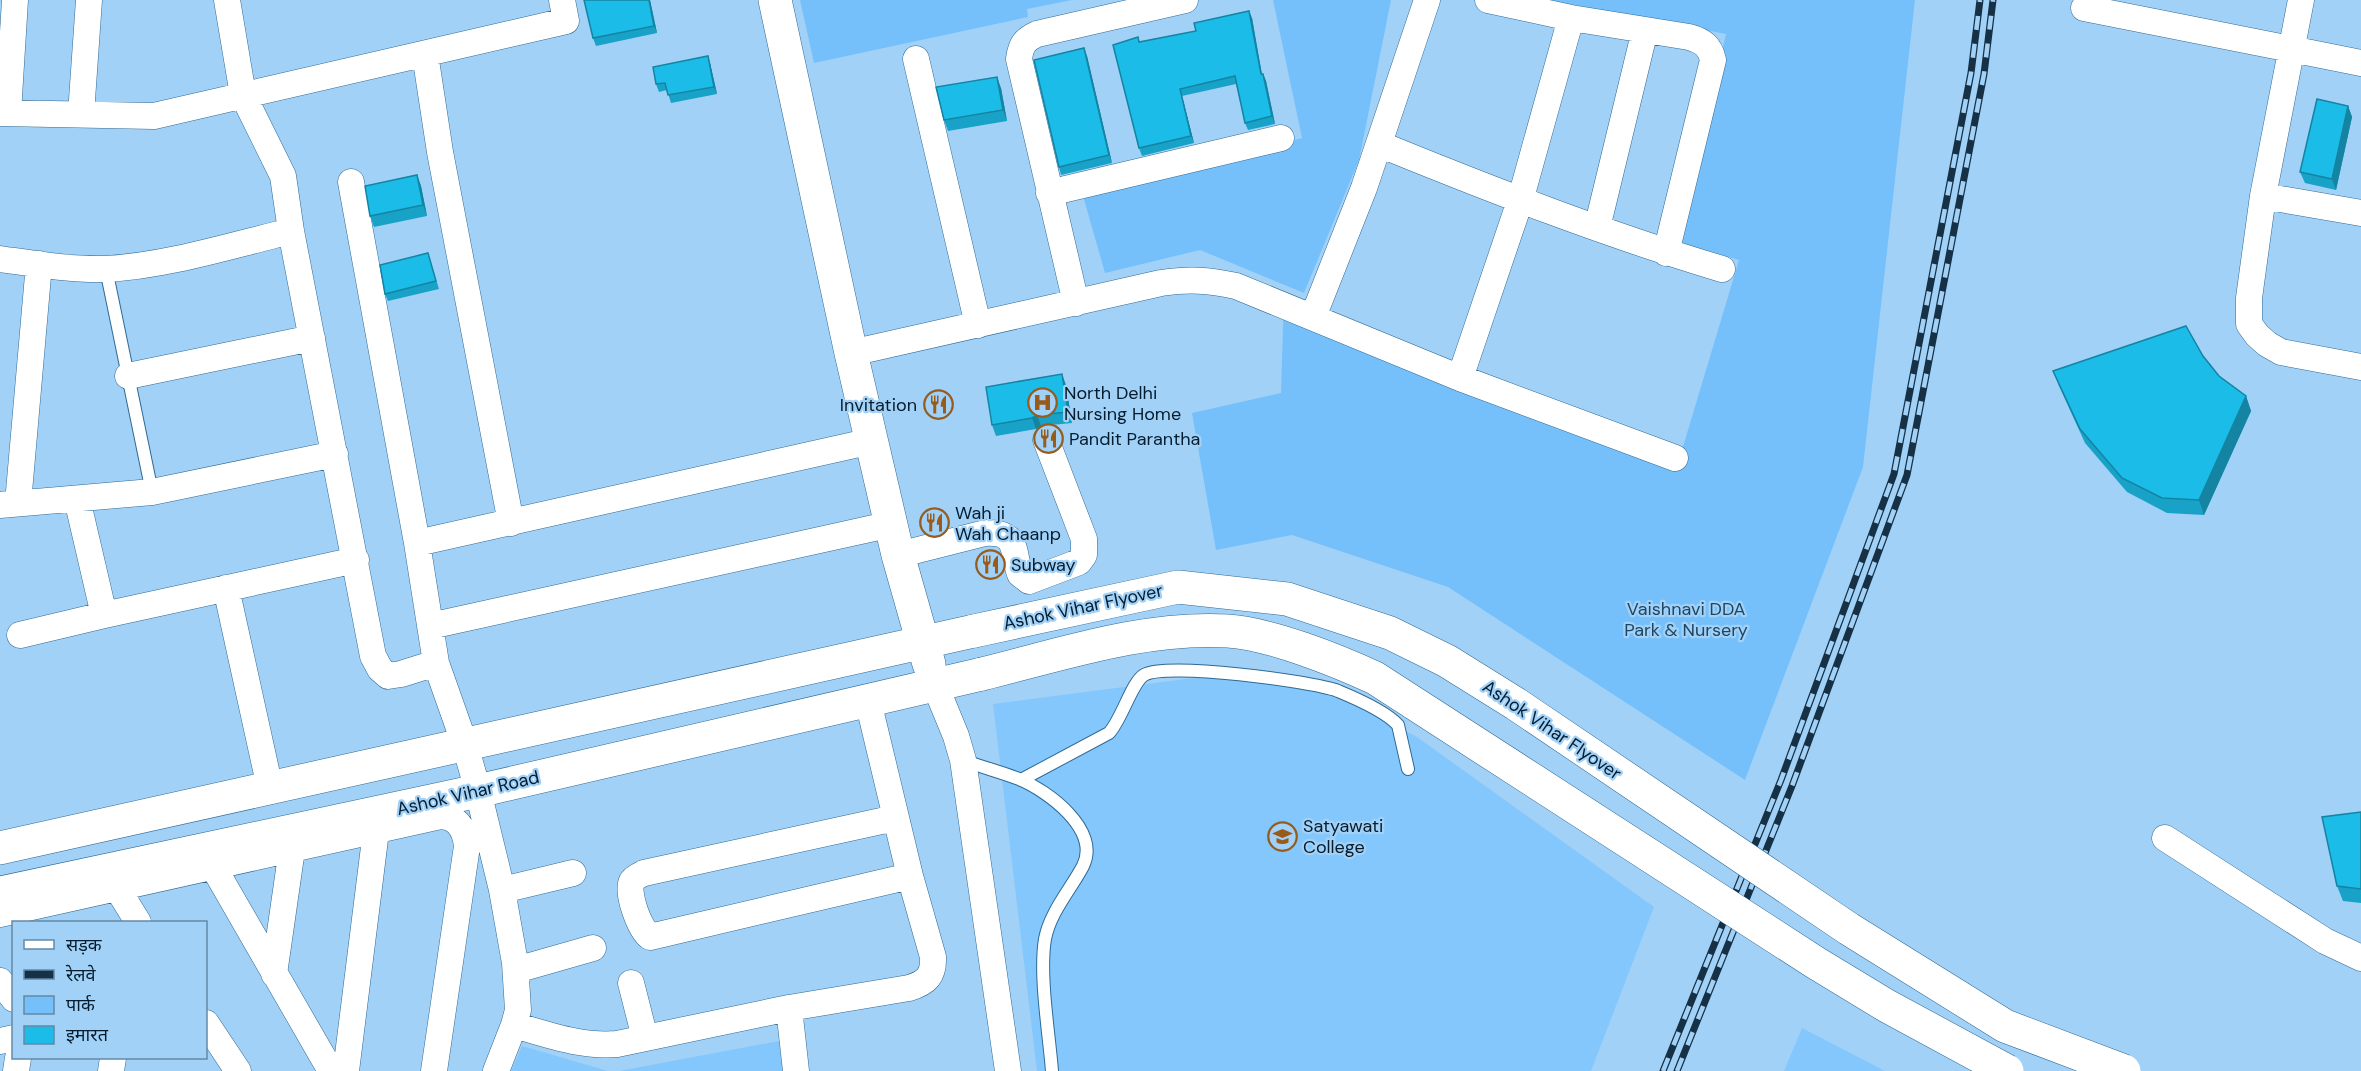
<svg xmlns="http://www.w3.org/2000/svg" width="2361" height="1071" font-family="'DM Sans','Noto Sans Devanagari',sans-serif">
	<rect width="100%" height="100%" fill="#a2d1f7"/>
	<path fill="#84c7fc" d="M 1216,675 L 1337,694 L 1417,737 L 1654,907 L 1591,1071 L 1037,1071 L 993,704 Z
		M 1802,1028 L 1885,1071 L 1784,1071 Z
		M 779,1041 L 783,1071 L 619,1071 Z
		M 522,1046 L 608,1071 L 511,1071 Z"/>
	<path fill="#75c0fa" d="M 800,0 L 1072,0 L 1027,9 L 1028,17 L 814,63 Z
		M 1273,0 L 1391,0 L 1359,160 L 1304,293 L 1200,250 L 1105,273 L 1083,196 L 1302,138 Z
		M 1549,0 L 1915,0 L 1863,467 L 1745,780 L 1448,587 L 1292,535 L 1216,550 L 1192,413 L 1281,393 L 1284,294 L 1682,450 L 1739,260 L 1679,242 L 1726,34 Z"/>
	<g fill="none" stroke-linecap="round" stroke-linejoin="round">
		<defs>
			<path id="lane" d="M 106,269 L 152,492
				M 963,760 C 981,767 1001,772 1019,779 C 1048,791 1101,830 1083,866 C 1071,889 1050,912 1045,939 C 1039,975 1049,1033 1052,1071
				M 1021,780 L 1109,733 C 1122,719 1132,682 1144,675 C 1167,662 1311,681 1338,691 C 1355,698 1386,712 1398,725 L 1408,769"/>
			<path id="street" d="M 227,0 L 243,95 L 283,176 L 291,231 L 373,656 L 380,669 L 388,676 L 401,674 L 436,663
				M 1488,0 L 1571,18 L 1689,37 C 1703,41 1710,46 1713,60 L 1666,253
				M 2301,0 L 2263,196 L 2249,298 L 2249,324 L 2257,335 L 2267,344 L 2281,352 L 2361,367
				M 2084,8 L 2361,63
				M 425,54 L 440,152 L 511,523
				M 916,59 L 978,325
				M 0,113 L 154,116 L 566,21 L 562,0
				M 8,113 L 15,0
				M 81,114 L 89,0
				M 1379,144 C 1492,190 1605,234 1722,269
				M 351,182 L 417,543 L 436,663 L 465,745 L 478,791 L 502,890 L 515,963 L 518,1010 L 514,1025 L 496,1071
				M 1049,193 L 1281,138
				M 2263,196 L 2361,213
				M 1597,228 L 1645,30
				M 0,259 C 35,264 71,270 106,269 C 166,266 233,245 291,231
				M 1076,303 L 1019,59 C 1021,45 1024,40 1037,34 L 1185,0
				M 1313,317 L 1364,188 L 1427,0
				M 851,353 L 1161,283 C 1189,279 1208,280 1236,286 L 1460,378 L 1675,458
				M 128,376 L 312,338
				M 1460,378 L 1520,201 L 1571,18
				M 77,499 L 104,615
				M 18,503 L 39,264
				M 0,505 L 152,492 L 335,454
				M 417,543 L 872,441
				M 898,555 L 985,533 C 1019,531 1012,551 1020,574 L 1029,581 L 1079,562 L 1084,555 L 1084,539 L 1046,440
				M 226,588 L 270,788
				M 430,626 L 892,524
				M 20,635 L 104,615 L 356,560
				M 935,685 L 956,736 L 963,760 L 1008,1071
				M 895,818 L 644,873 C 640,875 635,877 632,881 C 626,893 640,930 650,937 L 910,876
				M 2165,838 L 2325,941 L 2361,958
				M 214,868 L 331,1071
				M 117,888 L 138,922
				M 502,890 L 573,873
				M 0,914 L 436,817 C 455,813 465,828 467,846 L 434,1071
				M 516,970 L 593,948
				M 274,974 L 292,849
				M 0,981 L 14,999
				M 631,983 L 645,1038
				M 789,1008 L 796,1071
				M 206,1023 L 238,1071
				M 514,1025 C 549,1035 581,1047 617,1044 L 789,1008 L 909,988 C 926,983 934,976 933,957 L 910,876 L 868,701
				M 0,1041 L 14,1038
				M 16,1071 L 18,1058
				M 111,1071 L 113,1058
				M 346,1071 L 376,831"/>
			<path id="secondary" d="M 775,0 L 851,353 L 898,555 L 929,664
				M 0,848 L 974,631
				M 0,893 L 478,791 L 982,674"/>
		</defs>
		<use href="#lane" stroke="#2f6a95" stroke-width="14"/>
		<use href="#street" stroke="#2f6a95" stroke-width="27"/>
		<use href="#secondary" stroke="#2f6a95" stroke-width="34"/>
		<use href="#lane" stroke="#fff" stroke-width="12"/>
		<use href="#street" stroke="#fff" stroke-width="26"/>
		<use href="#secondary" stroke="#fff" stroke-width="33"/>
		<defs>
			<path id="rail" d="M 1663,1071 L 1781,780 L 1894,474 L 1971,73 L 1980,0
				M 1677,1071 L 1792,786 L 1907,475 L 1984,74 L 1993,0"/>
		</defs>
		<use href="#rail" stroke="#163145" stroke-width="7"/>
		<use href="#rail" stroke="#a2d1f7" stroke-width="4.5" stroke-dasharray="14" stroke-linecap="butt"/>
		<defs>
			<path id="secondary-bridge" d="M 974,631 L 1178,587 L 1287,599 L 1390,633 L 1447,661 L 1516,704 L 1849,929 L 2005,1026 L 2124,1071
				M 982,674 C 1063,654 1145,626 1228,631 C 1271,634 1336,660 1375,678 L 1816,963 L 1887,1006 L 2007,1071"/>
		</defs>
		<use href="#secondary-bridge" stroke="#2f6a95" stroke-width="34" stroke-linecap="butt"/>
		<use href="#secondary-bridge" stroke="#fff" stroke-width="33"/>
	</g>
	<path fill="#18a2c8" d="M 650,0 L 657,33 L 596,46 L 593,38 Z
		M 1252,18 L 1262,74 L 1263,74 L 1266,81 L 1275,124 L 1248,130 L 1245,123 L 1236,84 L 1182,96 L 1194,143 L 1142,156 L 1139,148 L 1140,42 L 1196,31 Z
		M 1087,56 L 1112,163 L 1061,175 L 1059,167 Z
		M 710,63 L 717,94 L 671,103 L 667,90 L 659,92 L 656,84 Z
		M 1001,88 L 1007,121 L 948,131 L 944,120 Z
		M 2348,106 L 2352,117 L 2336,190 L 2305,183 L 2300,172 Z
		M 417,175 L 421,186 L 427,216 L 374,227 L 370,216 Z
		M 428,253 L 439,289 L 388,301 L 385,294 Z
		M 2203,356 L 2219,376 L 2246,396 L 2251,411 L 2204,515 L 2167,513 L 2127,492 L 2085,443 L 2059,386 L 2053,371 Z
		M 1066,385 L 1072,423 L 1041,426 L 1036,429 L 996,436 L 992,425 Z
		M 2361,812 L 2361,903 L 2343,901 L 2337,886 Z"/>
	<path fill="#1484a2" d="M 649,0 L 650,0 L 657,33 L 654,26 Z
		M 1249,11 L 1252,18 L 1263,82 L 1261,74 Z
		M 1084,48 L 1087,56 L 1112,163 L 1109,155 Z
		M 708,56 L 710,63 L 717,94 L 714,87 Z
		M 1263,74 L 1266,81 L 1275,124 L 1272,116 Z
		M 997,77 L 1001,88 L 1007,121 L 1003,110 Z
		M 1180,89 L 1182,96 L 1194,143 L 1191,136 Z
		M 2348,106 L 2352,117 L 2336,190 L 2332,179 Z
		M 417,175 L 421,186 L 427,216 L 423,205 Z
		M 1062,374 L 1066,385 L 1072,423 L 1068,412 Z
		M 2246,396 L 2251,411 L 2204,515 L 2199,500 Z
		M 1037,415 L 1041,426 L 1036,429 L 1032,418 Z"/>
	<path fill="#1cbce8" stroke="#1484a2" stroke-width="1.5" d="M 584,0 L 649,0 L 654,26 L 593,38 Z
		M 1249,11 L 1261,74 L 1263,74 L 1272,116 L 1245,123 L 1235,76 L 1180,89 L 1191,136 L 1139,148 L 1113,45 L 1138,37 L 1139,42 L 1196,31 L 1194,23 Z
		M 1084,48 L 1109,155 L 1059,167 L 1034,60 Z
		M 708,56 L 714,87 L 668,95 L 665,83 L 656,84 L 653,67 Z
		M 997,77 L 1003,110 L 944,120 L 936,87 Z
		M 2317,99 L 2348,106 L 2332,179 L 2300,172 Z
		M 417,175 L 423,205 L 370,216 L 365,186 Z
		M 428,253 L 436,281 L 385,294 L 380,265 Z
		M 2186,326 L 2203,356 L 2219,376 L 2246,396 L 2199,500 L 2162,498 L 2122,478 L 2080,429 L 2053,371 Z
		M 1062,374 L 1068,412 L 1037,415 L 1032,418 L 992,425 L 986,387 Z
		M 2361,812 L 2361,889 L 2337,886 L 2322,817 Z"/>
	<defs>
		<symbol id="hospital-ring" viewBox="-11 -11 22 22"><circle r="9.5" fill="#a2d1f7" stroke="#975c1c" stroke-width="1.5"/><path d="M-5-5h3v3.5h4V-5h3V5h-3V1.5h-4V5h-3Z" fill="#975c1c"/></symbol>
		<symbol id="restaurant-ring" viewBox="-11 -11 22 22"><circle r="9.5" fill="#a2d1f7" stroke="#975c1c" stroke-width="1.5"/><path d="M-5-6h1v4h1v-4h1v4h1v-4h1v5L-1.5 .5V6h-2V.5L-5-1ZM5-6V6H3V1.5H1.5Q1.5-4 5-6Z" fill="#975c1c"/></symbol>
		<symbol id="school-ring" viewBox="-11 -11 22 22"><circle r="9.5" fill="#a2d1f7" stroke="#975c1c" stroke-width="1.5"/><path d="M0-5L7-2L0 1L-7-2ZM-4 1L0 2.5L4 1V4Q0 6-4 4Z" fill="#975c1c"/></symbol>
	</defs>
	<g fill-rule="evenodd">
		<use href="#hospital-ring" x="1026" y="386" width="33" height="33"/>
		<use href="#restaurant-ring" x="922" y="388" width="33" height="33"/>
		<use href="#restaurant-ring" x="1032" y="422" width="33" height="33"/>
		<use href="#restaurant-ring" x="918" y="506" width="33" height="33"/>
		<use href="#restaurant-ring" x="974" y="548" width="33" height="33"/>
		<use href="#school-ring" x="1266" y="820" width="33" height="33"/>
	</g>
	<g text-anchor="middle" stroke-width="4.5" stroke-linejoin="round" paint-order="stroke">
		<g font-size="18" fill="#041c2e" stroke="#a2d1f7" text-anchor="start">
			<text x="1064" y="399">North Delhi<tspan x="1064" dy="21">Nursing Home</tspan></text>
			<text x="917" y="411" text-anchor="end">Invitation</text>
			<text x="1069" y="445">Pandit Parantha</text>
			<text x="955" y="519">Wah ji<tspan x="955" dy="21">Wah Chaanp</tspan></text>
			<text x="1011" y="571">Subway</text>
			<text x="1303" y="832">Satyawati<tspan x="1303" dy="21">College</tspan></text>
		</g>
		<g font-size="18" fill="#041c2e" stroke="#a2d1f7">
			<text transform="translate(1083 607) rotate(-12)" y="6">Ashok Vihar Flyover</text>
			<text transform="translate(1552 730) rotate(34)" y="6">Ashok Vihar Flyover</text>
			<text transform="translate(468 793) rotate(-13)" y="6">Ashok Vihar Road</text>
		</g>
		<g font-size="18" fill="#1e4561" stroke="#a2d1f7">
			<text x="1686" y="615">Vaishnavi DDA<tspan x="1686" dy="21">Park &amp; Nursery</tspan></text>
		</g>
	</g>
	<rect x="12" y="921" width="195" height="138" fill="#a2d1f7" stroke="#6389a7" stroke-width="1.5"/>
	<rect x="24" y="940" width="30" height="9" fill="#ffffff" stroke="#6389a7" stroke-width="1.5"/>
	<text x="66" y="951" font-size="18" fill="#041c2e">सड़क</text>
	<rect x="24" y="970" width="30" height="9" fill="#163145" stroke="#6389a7" stroke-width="1.5"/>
	<text x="66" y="981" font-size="18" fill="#041c2e">रेलवे</text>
	<rect x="24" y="996" width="30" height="18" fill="#75c0fa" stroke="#6389a7" stroke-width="1.5"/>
	<text x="66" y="1011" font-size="18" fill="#041c2e">पार्क</text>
	<rect x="24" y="1026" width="30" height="18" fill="#1cbce8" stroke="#6389a7" stroke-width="1.5"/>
	<text x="66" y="1041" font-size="18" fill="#041c2e">इमारत</text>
</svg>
